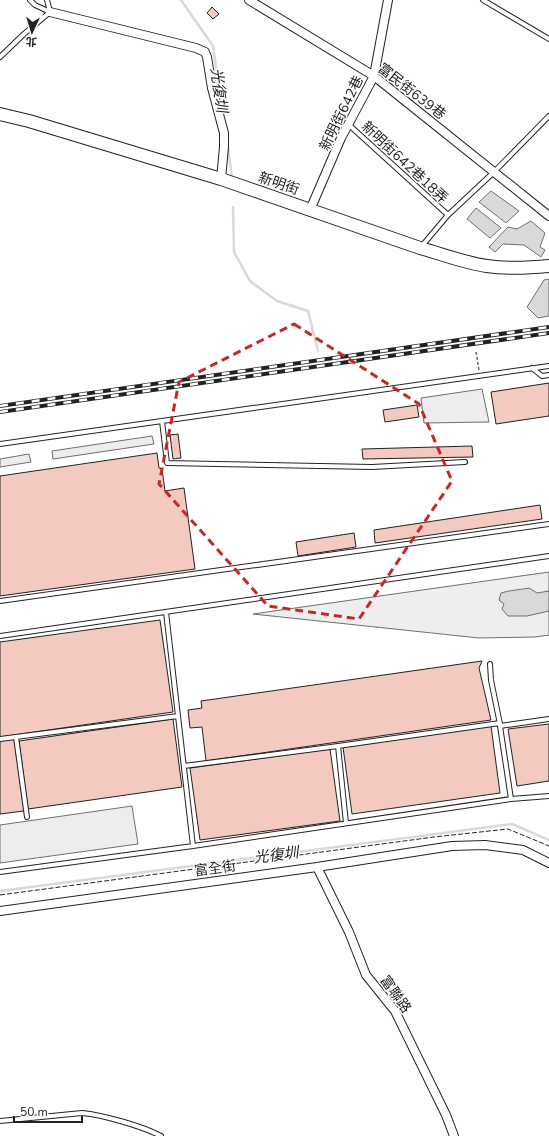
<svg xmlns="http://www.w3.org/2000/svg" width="549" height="1136" font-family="'Nunito Sans','Noto Sans TC',sans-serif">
	<rect width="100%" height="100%" fill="#fff"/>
	<path fill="#eee" stroke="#6f6f6f" d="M 549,572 L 549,635 L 535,637 L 479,638 L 253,614 Z"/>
	<path fill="#ededed" stroke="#6f6f6f" d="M 482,389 L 489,422 L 424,423 L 421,398 Z
		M 152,436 L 154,444 L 53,459 L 52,451 Z
		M 29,454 L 31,462 L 0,467 L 0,459 Z
		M 132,806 L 138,844 L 0,863 L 0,825 Z"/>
	<path fill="#d9d9d9" stroke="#6f6f6f" d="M 491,191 L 519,211 L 506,223 L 479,202 Z
		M 476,208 L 501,228 L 490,238 L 467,219 Z
		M 531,221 L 545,233 L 540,247 L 545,250 L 541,257 L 524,245 L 503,244 L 495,252 L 489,247 L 508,227 L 517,229 Z
		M 549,279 L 549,316 L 538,318 L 527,307 L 544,280 Z
		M 529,588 L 537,593 L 549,591 L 549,611 L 527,616 L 508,616 L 502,609 L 504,604 L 499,600 L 501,593 C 510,590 519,590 529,588 Z"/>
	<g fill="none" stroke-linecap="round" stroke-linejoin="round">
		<path stroke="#d9d9d9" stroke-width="2.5" d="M 181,0 L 213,46 L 223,115
			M 228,147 L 232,178
			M 233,207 L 234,252 L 250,281 L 277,301 L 308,311 L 318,351
			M 0,891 L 512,824 L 549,840"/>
	</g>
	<path fill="#f3c9c0" stroke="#222" d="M 212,7 L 219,14 L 213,19 L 207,13 Z
		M 549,383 L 549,416 L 496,424 L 491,392 Z
		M 417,405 L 419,417 L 385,422 L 383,410 Z
		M 178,434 L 181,458 L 173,459 L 170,435 Z
		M 472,446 L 473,457 L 363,459 L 362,449 Z
		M 157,453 L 159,468 L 162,469 L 165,491 L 184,488 L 195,569 L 0,596 L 0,476 Z
		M 540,505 L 542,519 L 375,543 L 374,530 Z
		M 354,533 L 356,547 L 298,556 L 296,542 Z
		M 160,620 L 173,712 L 0,737 L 0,642 Z
		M 482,661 L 479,668 L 491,720 L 206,761 L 202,727 L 190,728 L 188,710 L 202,708 L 201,701 Z
		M 173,719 L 182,787 L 28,809 L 19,741 Z
		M 549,724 L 549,781 L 517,786 L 508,729 Z
		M 491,726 L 500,793 L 352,814 L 343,747 Z
		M 14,738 L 24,811 L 0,814 L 0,740 Z
		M 330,749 L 340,821 L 200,840 L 190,768 Z"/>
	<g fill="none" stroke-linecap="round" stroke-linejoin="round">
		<defs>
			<path id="lane" d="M 30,0 L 35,5 L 50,12
				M 47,0 L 50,12
				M 483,0 L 549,39
				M 0,57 L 24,34 L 50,12
				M 348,124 L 448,215
				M 421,247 L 448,215 L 494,172 L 549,116
				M 532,368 L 542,376 L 549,375
				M 162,421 L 167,463 L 372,467 L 465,462
				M 0,444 L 549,366
				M 0,601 L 549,524
				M 166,612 L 193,846
				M 0,636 L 549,556
				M 490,664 L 491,680 L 500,724
				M 16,737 L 27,817
				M 0,739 L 178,716
				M 338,746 L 346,823
				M 184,766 L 338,746 L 500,723
				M 511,799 L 500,726 L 549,719
				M 0,872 L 193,846 L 511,799 L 549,796
				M 0,1121 L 82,1113 C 103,1115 142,1126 161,1136"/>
			<path id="street" d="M 249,0 L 374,76 L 549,216
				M 50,12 L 196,48 L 205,52 L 207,57 L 212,88 L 224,133 L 224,147 L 221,179
				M 310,210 L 341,138 L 374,76 L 388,0
				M 317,867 L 349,932 L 366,975 L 395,1011 L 446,1115 L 454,1136
				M 0,911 L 317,867 L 452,846 L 485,845 L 523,850 L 549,863"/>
			<path id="secondary" d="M 0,114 L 29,121 L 221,179 L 420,248 C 442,254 465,263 487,266 C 507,269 528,268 549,266"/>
		</defs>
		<use href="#lane" stroke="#222" stroke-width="6"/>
		<use href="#street" stroke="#222" stroke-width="10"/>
		<use href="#secondary" stroke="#222" stroke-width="14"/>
		<path stroke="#646464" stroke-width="1.5" stroke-dasharray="3 2" stroke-linecap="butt" d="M 476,352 L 479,370"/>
		<use href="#lane" stroke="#fff" stroke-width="4"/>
		<use href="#street" stroke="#fff" stroke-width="8"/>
		<use href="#secondary" stroke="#fff" stroke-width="12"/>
		<defs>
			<path id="rail" d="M 0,406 L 549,327
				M 0,412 L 549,333"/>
		</defs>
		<use href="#rail" stroke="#222" stroke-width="4"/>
		<use href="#rail" stroke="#fff" stroke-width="2.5" stroke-dasharray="8" stroke-linecap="butt"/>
		<path stroke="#222" stroke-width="1" stroke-dasharray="5 2" stroke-linecap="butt" d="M 0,895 L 434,837 L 508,829 L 549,846"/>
	</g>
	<path fill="none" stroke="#c62828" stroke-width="3" stroke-dasharray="8 5" stroke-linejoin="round" d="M 294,324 L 419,404 L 452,481 L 359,619 L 268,606 L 159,484 L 179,382 Z"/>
	<g text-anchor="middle" stroke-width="3" stroke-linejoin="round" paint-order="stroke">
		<g font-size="14" fill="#222" stroke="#fff">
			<text transform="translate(412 91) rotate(38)" y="5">富民街639巷</text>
			<text transform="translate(341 113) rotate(-64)" y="5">新明街642巷</text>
			<text transform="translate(405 162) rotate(43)" y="5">新明街642巷18弄</text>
			<text transform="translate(279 183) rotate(19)" y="5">新明街</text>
			<text transform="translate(215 868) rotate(-8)" y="5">富全街</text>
			<text transform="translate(396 994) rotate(55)" y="5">富聯路</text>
		</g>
		<g font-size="15" font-style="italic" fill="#222" stroke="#fff">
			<text transform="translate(219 90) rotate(82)" y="5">光復圳</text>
			<text transform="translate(276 855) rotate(-7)" y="5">光復圳</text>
		</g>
	</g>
	<g transform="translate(32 32) rotate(184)" stroke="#ffffff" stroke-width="3" paint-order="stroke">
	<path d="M0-3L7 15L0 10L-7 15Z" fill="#222222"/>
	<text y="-6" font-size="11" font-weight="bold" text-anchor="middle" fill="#222222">北</text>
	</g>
	<path d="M14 1116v6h68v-6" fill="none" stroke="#222222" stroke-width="2"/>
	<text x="20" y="1116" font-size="12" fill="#222222" stroke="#ffffff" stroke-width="3" paint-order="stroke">50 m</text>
</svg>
